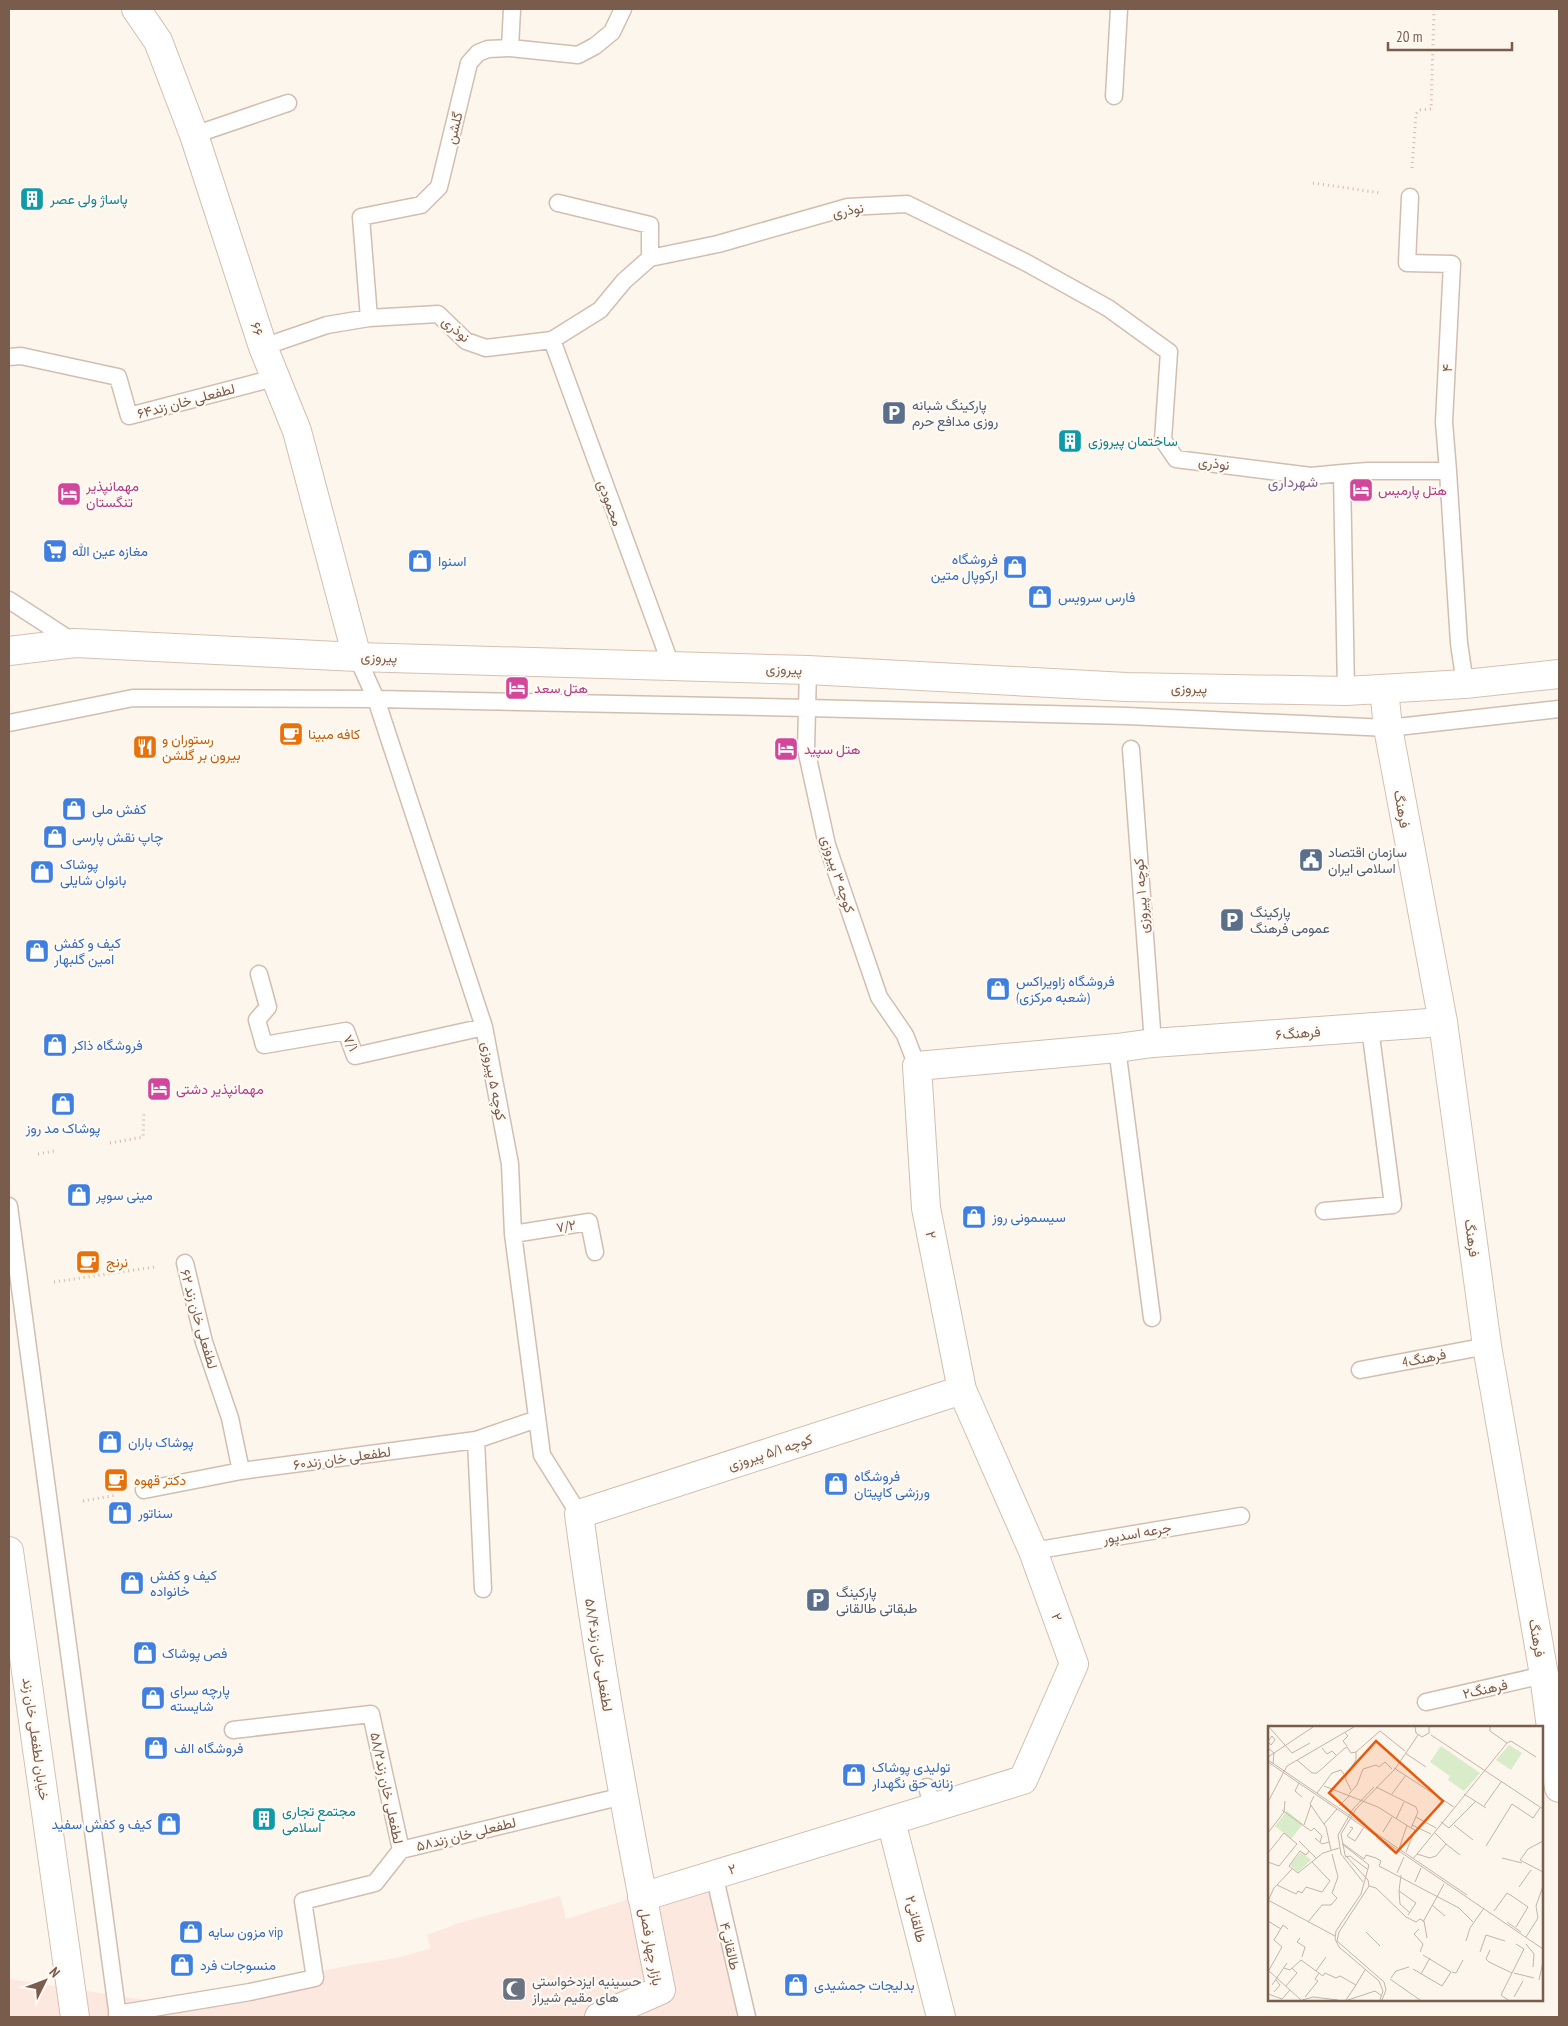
<svg xmlns="http://www.w3.org/2000/svg" width="1568" height="2026" font-family="'PT Sans Narrow',Vazirmatn,sans-serif">
	<rect width="100%" height="100%" fill="#fdf6ec"/>
	<path fill="#fde8e0" d="M 708,1868 L 751,2017 L 9,2017 L 9,1979 L 165,2003 L 352,1965 L 397,1958 L 431,1948 L 427,1935 L 459,1923 L 560,1896 L 566,1919 L 620,1902 Z"/>
	<g fill="none" stroke-linecap="round" stroke-linejoin="round">
		<defs>
			<path id="lane" d="M 510,48 L 512,9
				M 1114,96 L 1119,9
				M 194,135 L 288,103
				M 1410,197 L 1407,263 L 1452,264 L 1444,422 L 1448,471
				M 558,203 L 650,225 L 650,258
				M 369,318 L 361,217 L 421,205 L 439,187 L 469,63 L 478,53 L 488,49 L 510,48 L 578,55 L 595,46 L 612,32 L 623,9
				M 552,340 L 671,665
				M 263,347 L 327,325 L 369,318 L 438,314 L 466,341 L 486,348 L 552,340 L 600,310 L 624,281 L 650,258 L 718,244 L 848,207 L 907,204 L 1025,262 L 1108,308 L 1169,352 L 1163,440 L 1176,459 L 1311,476 L 1342,473 L 1346,691
				M 9,357 L 21,356 L 118,377 L 129,416 L 274,378
				M 1342,473 L 1368,471 L 1448,471 L 1459,643 L 1465,684
				M 9,600 L 75,643
				M 357,657 L 376,699 L 484,1027 L 510,1164 L 513,1234 L 542,1455 L 579,1514
				M 808,670 L 806,749 L 827,845 L 879,997 L 905,1035 L 917,1066
				M 9,723 L 133,698 L 376,699 L 807,708 L 1127,716 L 1388,728 L 1559,709
				M 1131,749 L 1153,1043
				M 259,974 L 268,1007 L 257,1020 L 264,1045 L 346,1031 L 355,1056 L 484,1027
				M 1117,1048 L 1152,1318
				M 9,1206 L 118,2017
				M 1324,1211 L 1393,1205 L 1370,1028
				M 513,1234 L 589,1222 L 595,1252
				M 185,1263 L 204,1342 L 230,1418 L 241,1471
				M 1360,1370 L 1487,1346
				M 476,1440 L 483,1589
				M 144,1490 L 241,1471 L 476,1440 L 537,1419
				M 1033,1551 L 1241,1516
				M 1426,1702 L 1544,1675
				M 233,1730 L 371,1714 L 401,1850
				M 927,1787 L 933,1808
				M 714,1874 L 747,2017
				M 117,2014 L 250,1992 L 315,1978 L 303,1901 L 375,1883 L 401,1850 L 623,1796"/>
			<path id="street" d="M 136,9 L 158,41 L 194,135 L 263,347 L 297,431 L 357,657
				M 891,1821 L 941,2017
				M 642,1897 L 1023,1780 L 1074,1664 L 1033,1551 L 962,1390 L 926,1208 L 917,1066 L 1117,1048 L 1153,1043 L 1443,1022
				M 599,2017 L 661,1990 C 629,1832 600,1674 579,1514 L 962,1390"/>
			<path id="secondary" d="M 9,651 L 75,643 L 357,657 L 808,670 L 1126,687 L 1346,691 L 1465,684 L 1559,674
				M 1384,689 L 1388,728 L 1443,1022 L 1487,1346 L 1544,1675 L 1559,1788
				M 9,1551 L 75,2017"/>
		</defs>
		<use href="#lane" stroke="#d1beb0" stroke-width="19"/>
		<use href="#street" stroke="#d1beb0" stroke-width="30"/>
		<use href="#secondary" stroke="#d6c0b0" stroke-width="30"/>
		<path stroke="#d9b8a5" stroke-width="3" stroke-dasharray="1 4" stroke-linecap="butt" d="M 1412,168 L 1416,114 L 1419,110 L 1431,109 L 1434,9
			M 1313,183 L 1381,193
			M 110,1143 L 143,1137 L 144,1113
			M 38,1154 L 54,1151
			M 54,1282 L 155,1267
			M 83,1501 L 117,1495"/>
		<use href="#lane" stroke="#fff" stroke-width="16"/>
		<use href="#street" stroke="#fff" stroke-width="28"/>
		<use href="#secondary" stroke="#fff" stroke-width="28"/>
	</g>
	<defs>
		<symbol id="building-square" viewBox="-11 -11 22 22"><rect x="-9" y="-9" width="18" height="18" rx="4" fill="#0f9aa8" stroke="#fffaf3"/><path d="M-4-6H4V6H1V3H-1V6H-4ZM-2.5-4.3h1.7v1.8h-1.7ZM.8-4.3h1.7v1.8H.8ZM-2.5-1h1.7V.8h-1.7ZM.8-1h1.7V.8H.8Z" fill="#fff"/></symbol>
		<symbol id="parking-square" viewBox="-11 -11 22 22"><rect x="-9" y="-9" width="18" height="18" rx="4" fill="#5c6f8a" stroke="#fffaf3"/><path d="M-3.5-5.5H1a3.5 3.5 0 0 1 0 7H-1V5.5H-3.5ZM-1-3.4V-.6H.8a1.4 1.4 0 0 0 0-2.8Z" fill="#fff"/></symbol>
		<symbol id="hotel-square" viewBox="-11 -11 22 22"><rect x="-9" y="-9" width="18" height="18" rx="4" fill="#d1479c" stroke="#fffaf3"/><path d="M-6-4.5h1.5V1H6V5H4.5V3h-9V5H-6ZM-4 0a1.8 1.8 0 1 1 3.6 0ZM.5 0V-2.5h3Q6-2.5 6 0Z" fill="#fff"/></symbol>
		<symbol id="supermarket-square" viewBox="-11 -11 22 22"><rect x="-9" y="-9" width="18" height="18" rx="4" fill="#3f7fe0" stroke="#fffaf3"/><path d="M-6-5.5h2.5l.6 2H6L4.5 2H-2.5L-4.4-4H-6ZM-1.5 3.2a1.3 1.3 0 1 0 .1 0ZM3 3.2a1.3 1.3 0 1 0 .1 0Z" fill="#fff"/></symbol>
		<symbol id="shop-square" viewBox="-11 -11 22 22"><rect x="-9" y="-9" width="18" height="18" rx="4" fill="#3f7fe0" stroke="#fffaf3"/><path d="M-5-2.5h2.3a2.7 3.5 0 0 1 5.4 0H5L5.5 6h-11ZM-1.5-2.5h3a1.5 2.3 0 0 0-3 0Z" fill="#fff"/></symbol>
		<symbol id="cafe-square" viewBox="-11 -11 22 22"><rect x="-9" y="-9" width="18" height="18" rx="4" fill="#e8710a" stroke="#fffaf3"/><path d="M-5.5-4.5H6V0H3Q3 3.5 0 3.5H-2.5Q-5.5 3.5-5.5 0ZM3-3.2v2h1.7v-2ZM-6 4.5H4V6H-6Z" fill="#fff"/></symbol>
		<symbol id="restaurant-square" viewBox="-11 -11 22 22"><rect x="-9" y="-9" width="18" height="18" rx="4" fill="#e8710a" stroke="#fffaf3"/><path d="M-5-6h1v4h1v-4h1v4h1v-4h1v5L-1.5 .5V6h-2V.5L-5-1ZM5-6V6H3V1.5H1.5Q1.5-4 5-6Z" fill="#fff"/></symbol>
		<symbol id="civic-square" viewBox="-11 -11 22 22"><rect x="-9" y="-9" width="18" height="18" rx="4" fill="#5c6f8a" stroke="#fffaf3"/><path d="M-.6-6.5H3V-4.5H.6V-3L4-1V1h2V6H-6V1h2V-1L-.6-3ZM-1.2 2.5V6h2.4V2.5Z" fill="#fff"/></symbol>
		<symbol id="mosque-square" viewBox="-11 -11 22 22"><rect x="-9" y="-9" width="18" height="18" rx="4" fill="#6b7280" stroke="#fffaf3"/><path d="M3.5-4.9A6 6 0 1 0 3.5 4.9A5 5 0 1 1 3.5-4.9Z" fill="#fff"/></symbol>
	</defs>
	<g fill-rule="evenodd">
		<use href="#building-square" x="18" y="185" width="28" height="28"/>
		<use href="#parking-square" x="880" y="399" width="28" height="28"/>
		<use href="#building-square" x="1056" y="427" width="28" height="28"/>
		<use href="#hotel-square" x="1347" y="476" width="28" height="28"/>
		<use href="#hotel-square" x="55" y="480" width="28" height="28"/>
		<use href="#supermarket-square" x="41" y="537" width="28" height="28"/>
		<use href="#shop-square" x="406" y="547" width="28" height="28"/>
		<use href="#shop-square" x="1001" y="553" width="28" height="28"/>
		<use href="#shop-square" x="1026" y="583" width="28" height="28"/>
		<use href="#hotel-square" x="503" y="674" width="28" height="28"/>
		<use href="#cafe-square" x="277" y="720" width="28" height="28"/>
		<use href="#restaurant-square" x="131" y="733" width="28" height="28"/>
		<use href="#hotel-square" x="772" y="735" width="28" height="28"/>
		<use href="#shop-square" x="60" y="795" width="28" height="28"/>
		<use href="#shop-square" x="41" y="823" width="28" height="28"/>
		<use href="#civic-square" x="1297" y="846" width="28" height="28"/>
		<use href="#shop-square" x="28" y="858" width="28" height="28"/>
		<use href="#parking-square" x="1218" y="906" width="28" height="28"/>
		<use href="#shop-square" x="23" y="937" width="28" height="28"/>
		<use href="#shop-square" x="984" y="975" width="28" height="28"/>
		<use href="#shop-square" x="41" y="1031" width="28" height="28"/>
		<use href="#hotel-square" x="145" y="1075" width="28" height="28"/>
		<use href="#shop-square" x="49" y="1090" width="28" height="28"/>
		<use href="#shop-square" x="65" y="1181" width="28" height="28"/>
		<use href="#shop-square" x="960" y="1203" width="28" height="28"/>
		<use href="#cafe-square" x="74" y="1248" width="28" height="28"/>
		<use href="#shop-square" x="96" y="1428" width="28" height="28"/>
		<use href="#cafe-square" x="102" y="1466" width="28" height="28"/>
		<use href="#shop-square" x="822" y="1470" width="28" height="28"/>
		<use href="#shop-square" x="106" y="1499" width="28" height="28"/>
		<use href="#shop-square" x="118" y="1569" width="28" height="28"/>
		<use href="#parking-square" x="804" y="1586" width="28" height="28"/>
		<use href="#shop-square" x="131" y="1639" width="28" height="28"/>
		<use href="#shop-square" x="139" y="1684" width="28" height="28"/>
		<use href="#shop-square" x="142" y="1734" width="28" height="28"/>
		<use href="#shop-square" x="840" y="1761" width="28" height="28"/>
		<use href="#building-square" x="250" y="1805" width="28" height="28"/>
		<use href="#shop-square" x="155" y="1810" width="28" height="28"/>
		<use href="#shop-square" x="177" y="1918" width="28" height="28"/>
		<use href="#shop-square" x="168" y="1951" width="28" height="28"/>
		<use href="#shop-square" x="782" y="1971" width="28" height="28"/>
		<use href="#mosque-square" x="500" y="1975" width="28" height="28"/>
	</g>
	<g text-anchor="middle" stroke-width="4.5" stroke-linejoin="round" paint-order="stroke">
		<g font-size="14" fill="#7a5c4d" stroke="#fffaf3">
			<text transform="translate(454 128) rotate(-77)" y="5">گلشن</text>
			<text transform="translate(848 210) rotate(-10)" y="5">نوذری</text>
			<text transform="translate(257 329) rotate(72)" y="5">۶۶</text>
			<text transform="translate(456 329) rotate(40)" y="5">نوذری</text>
			<text transform="translate(1447 368) rotate(-87)" y="5">۴</text>
			<text transform="translate(186 401) rotate(-15)" y="5">لطفعلی خان زند۶۴</text>
			<text transform="translate(1214 463) rotate(7)" y="5">نوذری</text>
			<text transform="translate(610 503) rotate(70)" y="5">محمودی</text>
			<text transform="translate(379 657) rotate(2)" y="5">پیروزی</text>
			<text transform="translate(784 669) rotate(2)" y="5">پیروزی</text>
			<text transform="translate(1189 688) rotate(1)" y="5">پیروزی</text>
			<text transform="translate(1402 809) rotate(80)" y="5">فرهنگ</text>
			<text transform="translate(838 874) rotate(72)" y="5">کوچه ۳ پیروزی</text>
			<text transform="translate(1141 896) rotate(-94)" y="5">کوچه ۱ پیروزی</text>
			<text transform="translate(1298 1033) rotate(-4)" y="5">فرهنگ۶</text>
			<text transform="translate(351 1043) rotate(63)" y="5">۷/۱</text>
			<text transform="translate(494 1081) rotate(79)" y="5">کوچه ۵ پیروزی</text>
			<text transform="translate(566 1226) rotate(-9)" y="5">۷/۲</text>
			<text transform="translate(931 1235) rotate(79)" y="5">۲</text>
			<text transform="translate(1472 1238) rotate(82)" y="5">فرهنگ</text>
			<text transform="translate(199 1319) rotate(74)" y="5">لطفعلی خان زند ۶۲</text>
			<text transform="translate(1424 1358) rotate(-11)" y="5">فرهنگ4</text>
			<text transform="translate(770 1452) rotate(-18)" y="5">کوچه ۵/۱ پیروزی</text>
			<text transform="translate(342 1458) rotate(-8)" y="5">لطفعلی خان زند۶۰</text>
			<text transform="translate(1137 1533) rotate(-10)" y="5">جرعه اسدپور</text>
			<text transform="translate(1057 1617) rotate(70)" y="5">۲</text>
			<text transform="translate(1537 1638) rotate(80)" y="5">فرهنگ</text>
			<text transform="translate(599 1655) rotate(81)" y="5">لطفعلی خان زند۵۸/۴</text>
			<text transform="translate(1485 1689) rotate(-13)" y="5">فرهنگ۲</text>
			<text transform="translate(36 1739) rotate(82)" y="5">خیابان لطفعلی خان زند</text>
			<text transform="translate(387 1788) rotate(78)" y="5">لطفعلی خان زند۵۸/۲</text>
			<text transform="translate(466 1834) rotate(-14)" y="5">لطفعلی خان زند۵۸</text>
			<text transform="translate(732 1869) rotate(-17)" y="5">۲</text>
			<text transform="translate(916 1919) rotate(76)" y="5">طالقانی۲</text>
			<text transform="translate(730 1946) rotate(77)" y="5">طالقانی۴</text>
			<text transform="translate(651 1947) rotate(80)" y="5">بازار چهار فصل</text>
		</g>
		<g font-size="14" fill="#0d838f" stroke="#fffaf3" text-anchor="start">
			<text x="50" y="204">پاساژ ولی عصر</text>
			<text x="1088" y="446">ساختمان پیروزی</text>
			<text x="282" y="1816">مجتمع تجاری<tspan x="282" dy="16">اسلامی</tspan></text>
		</g>
		<g font-size="14" fill="#4e5e75" stroke="#fffaf3" text-anchor="start">
			<text x="912" y="410">پارکینگ شبانه<tspan x="912" dy="16">روزی مدافع حرم</tspan></text>
			<text x="1328" y="857">سازمان اقتصاد<tspan x="1328" dy="16">اسلامی ایران</tspan></text>
			<text x="1250" y="917">پارکینگ<tspan x="1250" dy="16">عمومی فرهنگ</tspan></text>
			<text x="836" y="1597">پارکینگ<tspan x="836" dy="16">طبقاتی طالقانی</tspan></text>
		</g>
		<g font-size="14" fill="#b23c85" stroke="#fffaf3" text-anchor="start">
			<text x="86" y="491">مهمانپذیر<tspan x="86" dy="16">تنگستان</tspan></text>
			<text x="1378" y="495">هتل پارمیس</text>
			<text x="534" y="693">هتل سعد</text>
			<text x="804" y="754">هتل سپید</text>
			<text x="176" y="1094">مهمانپذیر دشتی</text>
		</g>
		<g font-size="14" fill="#366cbe" stroke="#fffaf3" text-anchor="start">
			<text x="72" y="556">مغازه عین الله</text>
			<text x="998" y="564" text-anchor="end">فروشگاه<tspan x="998" dy="16">ارکوپال متین</tspan></text>
			<text x="438" y="566">اسنوا</text>
			<text x="1058" y="602">فارس سرویس</text>
			<text x="92" y="814">کفش ملی</text>
			<text x="72" y="842">چاپ نقش پارسی</text>
			<text x="60" y="869">پوشاک<tspan x="60" dy="16">بانوان شایلی</tspan></text>
			<text x="54" y="948">کیف و کفش<tspan x="54" dy="16">امین گلبهار</tspan></text>
			<text x="1016" y="986">فروشگاه زاویراکس<tspan x="1016" dy="16">(شعبه مرکزی)</tspan></text>
			<text x="72" y="1050">فروشگاه ذاکر</text>
			<text x="63" y="1133" text-anchor="middle">پوشاک مد روز</text>
			<text x="96" y="1200">مینی سوپر</text>
			<text x="992" y="1222">سیسمونی روز</text>
			<text x="128" y="1447">پوشاک باران</text>
			<text x="854" y="1481">فروشگاه<tspan x="854" dy="16">ورزشی کاپیتان</tspan></text>
			<text x="138" y="1518">سناتور</text>
			<text x="150" y="1580">کیف و کفش<tspan x="150" dy="16">خانواده</tspan></text>
			<text x="162" y="1658">فص پوشاک</text>
			<text x="170" y="1695">پارچه سرای<tspan x="170" dy="16">شایسته</tspan></text>
			<text x="174" y="1753">فروشگاه الف</text>
			<text x="872" y="1772">تولیدی پوشاک<tspan x="872" dy="16">زنانه حق نگهدار</tspan></text>
			<text x="152" y="1829" text-anchor="end">کیف و کفش سفید</text>
			<text x="208" y="1937">مزون‌ سایه vip</text>
			<text x="200" y="1970">منسوجات فرد</text>
			<text x="814" y="1990">بدلیجات جمشیدی</text>
		</g>
		<g font-size="14" fill="#c56008" stroke="#fffaf3" text-anchor="start">
			<text x="308" y="739">کافه مبینا</text>
			<text x="162" y="744">رستوران و<tspan x="162" dy="16">بیرون بر گلشن</tspan></text>
			<text x="106" y="1267">نرنج</text>
			<text x="134" y="1485">دکتر قهوه</text>
		</g>
		<g font-size="14" fill="#5b616d" stroke="#fffaf3" text-anchor="start">
			<text x="532" y="1986">حسینیه ایزدخواستی<tspan x="532" dy="16">های مقیم شیراز</tspan></text>
		</g>
		<g font-size="15" fill="#846695" stroke="#fffaf3">
			<text x="1293" y="487">شهرداری</text>
		</g>
	</g>
	<g transform="translate(1268 1726)">
		<rect width="275" height="275" fill="#fdf6ec"/>
		<path d="M 241,19 L 254,27 L 243,44 L 228,34 ZM 173,20 L 212,47 L 196,65 L 180,54 L 182,50 L 162,36 ZM 19,85 L 35,98 L 23,113 L 7,100 ZM 33,126 L 43,134 L 30,146 L 22,139 Z" fill="#d8ecc9"/>
		<path fill="none" stroke="#c5b3a7" stroke-width="1" d="M 1,1 L 24,27M 147,1 L 148,7 L 154,11 L 161,7 L 161,1M 222,1 L 222,5 L 239,17M 112,5 L 137,25M 77,7 L 80,10 L 75,15 L 79,20M 163,9 L 275,83M 0,15 L 4,10 L 7,14 L 3,19 L 0,16M 239,17 L 243,15 L 268,31M 0,22 L 6,27 L 5,38M 54,22 L 59,28 L 64,25 L 68,29M 24,27 L 42,17M 137,27 L 158,41M 0,31 L 45,1M 0,34 L 199,169M 29,34 L 44,47 L 49,47 L 77,22 L 79,21 L 83,27 L 88,26 L 112,5M 0,36 L 275,223M 126,42 L 186,81M 31,57 L 27,65 L 34,71M 56,60 L 110,81 L 143,102M 108,61 L 148,81 L 150,86 L 143,102M 83,64 L 77,52 L 88,34 L 88,26M 49,67 L 64,47 L 73,44 L 78,51M 81,68 L 89,59 L 95,43 L 108,39 L 111,41 L 117,36 L 124,43M 124,68 L 138,49M 196,68 L 218,82M 46,70 L 42,78 L 58,101 L 63,124M 0,76 L 19,40 L 86,1M 71,80 L 82,69M 216,80 L 233,56M 14,84 L 43,105 L 46,102 L 54,110 L 52,116M 148,91 L 168,102M 128,93 L 136,76M 173,96 L 181,102 L 208,75M 56,98 L 69,83M 36,99 L 43,79M 144,99 L 163,108M 186,99 L 205,114M 82,101 L 85,102 L 79,110 L 87,115 L 96,101M 115,106 L 124,91M 166,106 L 178,118M 0,107 L 16,86 L 17,75M 47,112 L 54,118 L 61,116M 31,115 L 48,132M 275,115 L 260,123 L 252,134 L 275,146M 74,117 L 96,133 L 98,129 L 108,132 L 113,135 L 111,140 L 191,182 L 205,196M 74,118 L 101,139 L 93,168 L 68,205 L 67,213 L 71,221 L 111,255 L 115,265 L 112,274M 218,120 L 244,78 L 265,92 L 272,82M 131,123 L 139,99M 41,125 L 38,129 L 32,125 L 21,140 L 30,147 L 55,127 L 71,122M 138,126 L 147,104 L 143,102M 0,127 L 16,107 L 29,118 L 11,140 L 0,136M 149,128 L 162,132 L 168,130 L 178,118 L 192,129M 77,131 L 82,130 L 99,143M 234,132 L 254,137M 145,133 L 239,17M 129,147 L 136,131M 133,149 L 131,165 L 148,177 L 140,189M 95,156 L 73,128 L 70,109 L 85,83 L 106,61M 147,156 L 153,142M 9,159 L 28,168 L 30,165 L 34,167 L 38,161 L 54,166 L 62,155 L 44,136M 101,160 L 108,162 L 138,191 L 148,196 L 152,193 L 156,195M 251,161 L 263,144M 131,165 L 132,178 L 142,187M 0,174 L 67,210M 0,175 L 6,162 L 24,143M 164,179 L 177,190M 226,185 L 239,167 L 244,170 L 260,181 L 248,201M 0,195 L 13,203M 156,195 L 159,212M 40,196 L 54,179 L 63,179 L 69,172 L 64,167 L 70,151 L 64,128M 155,196 L 176,158M 239,196 L 253,206M 151,203 L 146,208 L 155,218 L 152,226M 98,206 L 112,220M 258,211 L 270,192 L 268,180 L 275,160M 32,212 L 29,216 L 37,221 L 34,231M 198,215 L 202,202 L 216,182M 258,218 L 266,228 L 265,241M 222,224 L 218,233 L 221,236 L 244,247M 212,226 L 218,209 L 237,215M 16,242 L 22,244 L 33,234 L 55,250 L 57,247 L 68,252 L 72,250 L 88,259 L 78,274M 145,243 L 174,260 L 183,246 L 155,229M 0,244 L 33,274M 1,244 L 14,221 L 6,214 L 15,199 L 20,203M 48,245 L 58,231M 184,246 L 188,247 L 195,234M 246,247 L 266,252M 153,248 L 162,232M 123,252 L 128,245 L 141,241M 122,253 L 152,274M 271,254 L 275,236M 4,259 L 19,237M 88,259 L 97,244M 18,260 L 29,247 L 24,242M 6,266 L 12,259 L 8,254M 0,268 L 14,273 L 22,264M 37,271 L 50,255 L 47,253 L 51,247M 246,271 L 255,255M 34,274 L 45,271 L 70,274M 80,274 L 107,265 L 114,270M 114,274 L 118,264 L 116,256 L 69,215 L 71,206 L 101,160 L 100,154 L 77,129 L 73,108 L 88,83 L 127,43 L 150,9M 240,274 L 233,269 L 256,223 L 248,218"/>
		<path fill="#e8590c" fill-opacity="0.15" stroke="#e8590c" stroke-width="2.5" d="M 108,15 L 175,75 L 128,127 L 61,67 Z"/>
		<rect width="275" height="275" fill="none" stroke="#7a5c4d" stroke-width="2.5"/>
	</g>
	<rect width="1568" height="2026" fill="none" stroke="#7a5c4d" stroke-width="20"/>
	<g transform="translate(45 1981) rotate(48)" stroke="#fffaf3" stroke-width="4" paint-order="stroke">
	<path d="M0-4L9 19L0 12L-9 19Z" fill="#7a5c4d"/>
	<text y="-8" font-size="14" font-weight="bold" text-anchor="middle" fill="#7a5c4d">N</text>
	</g>
	<path d="M1388 42v8h124v-8" fill="none" stroke="#7a5c4d" stroke-width="2.5"/>
	<text x="1396" y="42" font-size="15" fill="#7a5c4d" stroke="#fffaf3" stroke-width="4" paint-order="stroke">20 m</text>
</svg>
